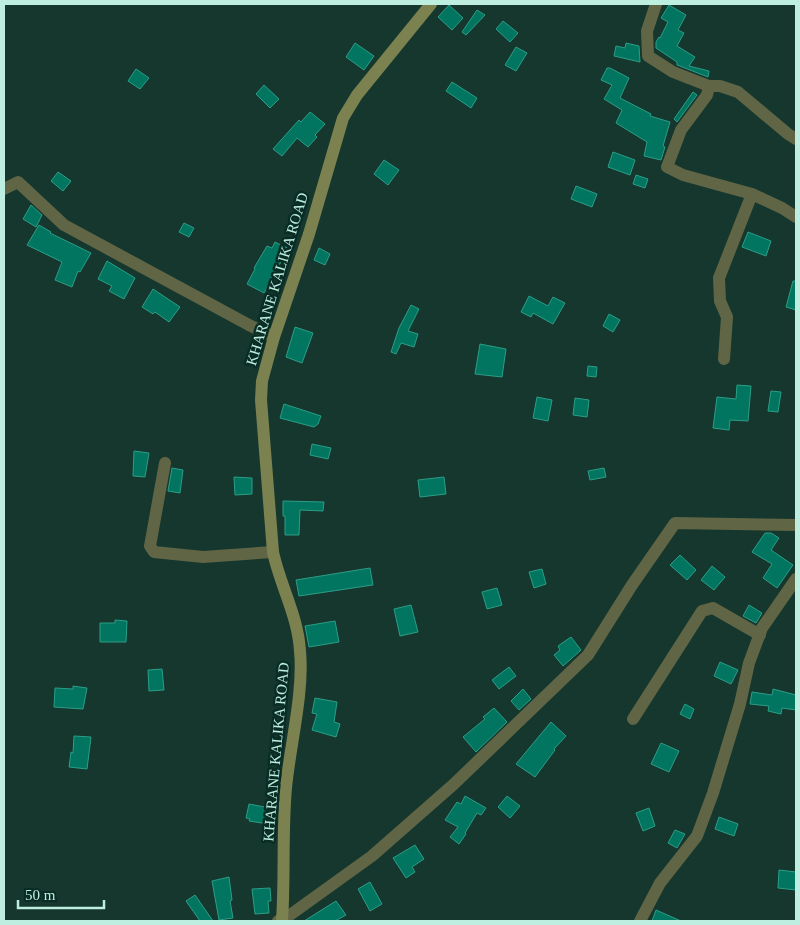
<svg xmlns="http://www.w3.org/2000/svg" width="800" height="925" font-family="'Times New Roman',serif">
	<rect width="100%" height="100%" fill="#15372e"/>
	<path fill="#027561" stroke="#2c9e86" d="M 449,5 L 463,18 L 452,30 L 438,17 Z
		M 669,5 L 686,15 L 678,30 L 684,33 L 677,46 L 695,57 L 689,66 L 709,71 L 708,77 L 677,65 L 677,62 L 656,48 L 656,42 L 659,37 L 660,38 L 668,22 L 661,18 Z
		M 477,10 L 485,15 L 466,35 L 462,32 Z
		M 503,21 L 518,33 L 510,42 L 496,29 Z
		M 355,43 L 374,56 L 364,70 L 346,57 Z
		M 626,43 L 639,46 L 640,62 L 614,56 L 616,46 L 625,48 Z
		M 516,47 L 527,53 L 516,71 L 505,65 Z
		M 607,68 L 610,68 L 629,78 L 620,98 L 651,114 L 650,116 L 670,122 L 663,146 L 665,147 L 661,160 L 644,156 L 647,142 L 616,123 L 622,110 L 604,99 L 612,85 L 601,80 Z
		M 136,69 L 149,78 L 140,89 L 128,81 Z
		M 452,82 L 477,98 L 471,108 L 446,91 Z
		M 264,85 L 279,99 L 270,108 L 256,94 Z
		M 693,92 L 697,95 L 677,122 L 674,119 Z
		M 310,112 L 325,124 L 315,135 L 317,137 L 308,147 L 297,138 L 282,156 L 273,149 L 299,120 L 301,122 Z
		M 613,152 L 635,160 L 630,175 L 608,167 Z
		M 384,160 L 399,170 L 388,185 L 374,174 Z
		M 58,172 L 71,181 L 63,191 L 51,181 Z
		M 636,175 L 648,179 L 645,188 L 633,184 Z
		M 576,186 L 597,194 L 592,207 L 571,199 Z
		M 31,205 L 42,215 L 36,227 L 23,219 Z
		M 184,223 L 194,228 L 189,237 L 179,232 Z
		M 39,225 L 51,232 L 50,233 L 91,253 L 80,272 L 78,271 L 72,287 L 55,280 L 62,262 L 27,245 Z
		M 748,232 L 771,241 L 766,256 L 742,247 Z
		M 275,242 L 289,249 L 269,281 L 271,281 L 264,293 L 247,284 L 255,269 L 254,268 L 267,246 L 272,248 Z
		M 319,248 L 330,254 L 325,265 L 314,260 Z
		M 107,261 L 135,278 L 124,299 L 109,291 L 112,286 L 98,279 Z
		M 793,281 L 796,281 L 796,310 L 786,307 Z
		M 153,289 L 180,307 L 169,322 L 155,312 L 153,314 L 142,307 Z
		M 529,296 L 548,306 L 553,297 L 565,303 L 553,324 L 533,313 L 531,317 L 521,312 Z
		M 411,305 L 419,309 L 408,331 L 418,334 L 414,347 L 401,343 L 396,354 L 391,352 L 399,328 Z
		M 609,314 L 620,320 L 613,332 L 603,326 Z
		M 295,327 L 313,333 L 302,363 L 286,357 Z
		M 480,344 L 506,349 L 502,377 L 475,374 Z
		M 588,366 L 597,367 L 596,377 L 587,376 Z
		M 737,385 L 751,386 L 748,421 L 730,420 L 729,430 L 713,428 L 717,397 L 736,399 Z
		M 771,391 L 781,392 L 778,412 L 768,411 Z
		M 537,397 L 552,400 L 548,421 L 533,418 Z
		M 575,398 L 589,400 L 587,417 L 573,415 Z
		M 284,404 L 321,416 L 318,424 L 314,427 L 280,418 Z
		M 312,444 L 331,448 L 328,459 L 310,455 Z
		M 134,451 L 149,453 L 145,477 L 133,476 Z
		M 172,468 L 183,470 L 180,493 L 168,491 Z
		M 604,468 L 606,477 L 590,480 L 588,471 Z
		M 234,477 L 252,478 L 252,494 L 235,495 Z
		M 444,477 L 446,494 L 420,497 L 418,480 Z
		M 283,501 L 324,502 L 323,511 L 300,510 L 299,535 L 285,535 L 285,516 L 283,516 Z
		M 765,533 L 771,533 L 779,538 L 771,550 L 793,565 L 777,588 L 763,578 L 772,564 L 752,552 Z
		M 680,555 L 696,570 L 687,580 L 670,565 Z
		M 712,566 L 725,577 L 714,590 L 701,580 Z
		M 370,568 L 373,585 L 299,596 L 296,580 Z
		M 542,569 L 546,584 L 534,588 L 529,572 Z
		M 497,588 L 502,605 L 487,609 L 482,592 Z
		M 411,605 L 418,632 L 400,636 L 394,609 Z
		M 749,605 L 762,613 L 756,623 L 743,616 Z
		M 115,620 L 127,621 L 126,642 L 100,642 L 100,623 L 115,623 Z
		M 335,621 L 339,642 L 309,647 L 305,626 Z
		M 571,637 L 581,650 L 563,666 L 554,655 L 560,650 L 558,646 Z
		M 720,662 L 738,670 L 731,684 L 714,676 Z
		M 509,667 L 516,676 L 499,689 L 492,680 Z
		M 162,669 L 164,690 L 149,691 L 148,670 Z
		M 73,686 L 87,688 L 83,709 L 54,707 L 55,688 L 73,689 Z
		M 523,689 L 531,699 L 519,710 L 511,701 Z
		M 773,689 L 796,695 L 796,710 L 782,708 L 781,714 L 768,711 L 769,706 L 750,704 L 752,692 L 772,695 Z
		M 315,698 L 337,702 L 334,722 L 340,724 L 336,737 L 312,730 L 317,714 L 312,713 Z
		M 685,704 L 694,709 L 690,719 L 680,714 Z
		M 494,708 L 507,722 L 476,752 L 463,737 L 485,719 L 483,717 Z
		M 551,722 L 566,736 L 554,749 L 555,750 L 535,777 L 516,764 Z
		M 74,736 L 91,737 L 87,769 L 69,767 L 71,752 L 73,753 Z
		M 661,743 L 679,751 L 669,772 L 651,764 Z
		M 465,796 L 486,808 L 481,815 L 477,813 L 465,833 L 466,834 L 459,844 L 450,837 L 458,827 L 445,820 L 457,802 L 461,804 Z
		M 507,796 L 520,806 L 510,818 L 498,807 Z
		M 249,804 L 270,808 L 268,824 L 249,821 L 250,819 L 246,818 Z
		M 649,808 L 655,826 L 643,831 L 636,813 Z
		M 719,817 L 738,824 L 734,836 L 715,829 Z
		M 675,830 L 685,834 L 677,848 L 668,843 Z
		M 415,845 L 424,859 L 412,867 L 415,872 L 406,878 L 393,858 Z
		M 779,870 L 796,872 L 796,890 L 778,888 Z
		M 229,877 L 232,900 L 230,901 L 233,918 L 219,920 L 212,881 Z
		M 370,882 L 382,904 L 370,911 L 358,889 Z
		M 270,888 L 271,901 L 268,901 L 269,913 L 255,914 L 252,889 Z
		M 195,895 L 213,921 L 200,921 L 186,901 Z
		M 336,901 L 346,915 L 335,921 L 304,921 Z
		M 656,910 L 681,921 L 652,921 Z"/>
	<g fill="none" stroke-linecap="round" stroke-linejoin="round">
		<path stroke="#606545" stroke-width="12" d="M 656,4 L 647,31 L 648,56 L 673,72 L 709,86 L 707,95 L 681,130 L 667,167 L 683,175 L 752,194 L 719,278 L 720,301 L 727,317 L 724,359
			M 709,86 L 720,86 L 738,92 L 788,134 L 796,139
			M 4,189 L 18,182 L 64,225 L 249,325 L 274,337
			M 752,194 L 782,208 L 796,217
			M 165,463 L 150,546 L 154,552 L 203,557 L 273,552
			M 633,719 L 702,611 L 713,608 L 760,635
			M 278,921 L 283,920 L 372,856 L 454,784 L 588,655 L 632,585 L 675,523 L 796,525
			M 640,921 L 660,883 L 697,836 L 713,793 L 740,704 L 749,663 L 762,628 L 796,579"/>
		<path stroke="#7b824f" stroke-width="12" d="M 282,921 C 285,877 282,832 286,788 C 290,745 304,693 300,651 C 298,616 280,585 273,552 L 261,400 L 262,381 L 274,337 L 309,234 L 343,118 L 357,95 L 431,4"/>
	</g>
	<g text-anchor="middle" stroke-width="5" stroke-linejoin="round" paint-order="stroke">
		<g font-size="15" fill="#beeee0" stroke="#092d25">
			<text transform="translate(277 279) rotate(-73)" y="5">KHARANE KALIKA ROAD</text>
			<text transform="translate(276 752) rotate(-85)" y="5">KHARANE KALIKA ROAD</text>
		</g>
	</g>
	<rect width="800" height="925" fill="none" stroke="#beeee0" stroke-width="10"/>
	<path d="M18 900v8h86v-8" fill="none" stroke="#beeee0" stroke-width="2.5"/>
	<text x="25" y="900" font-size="15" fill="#beeee0" stroke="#092d25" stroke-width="4" paint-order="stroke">50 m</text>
</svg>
